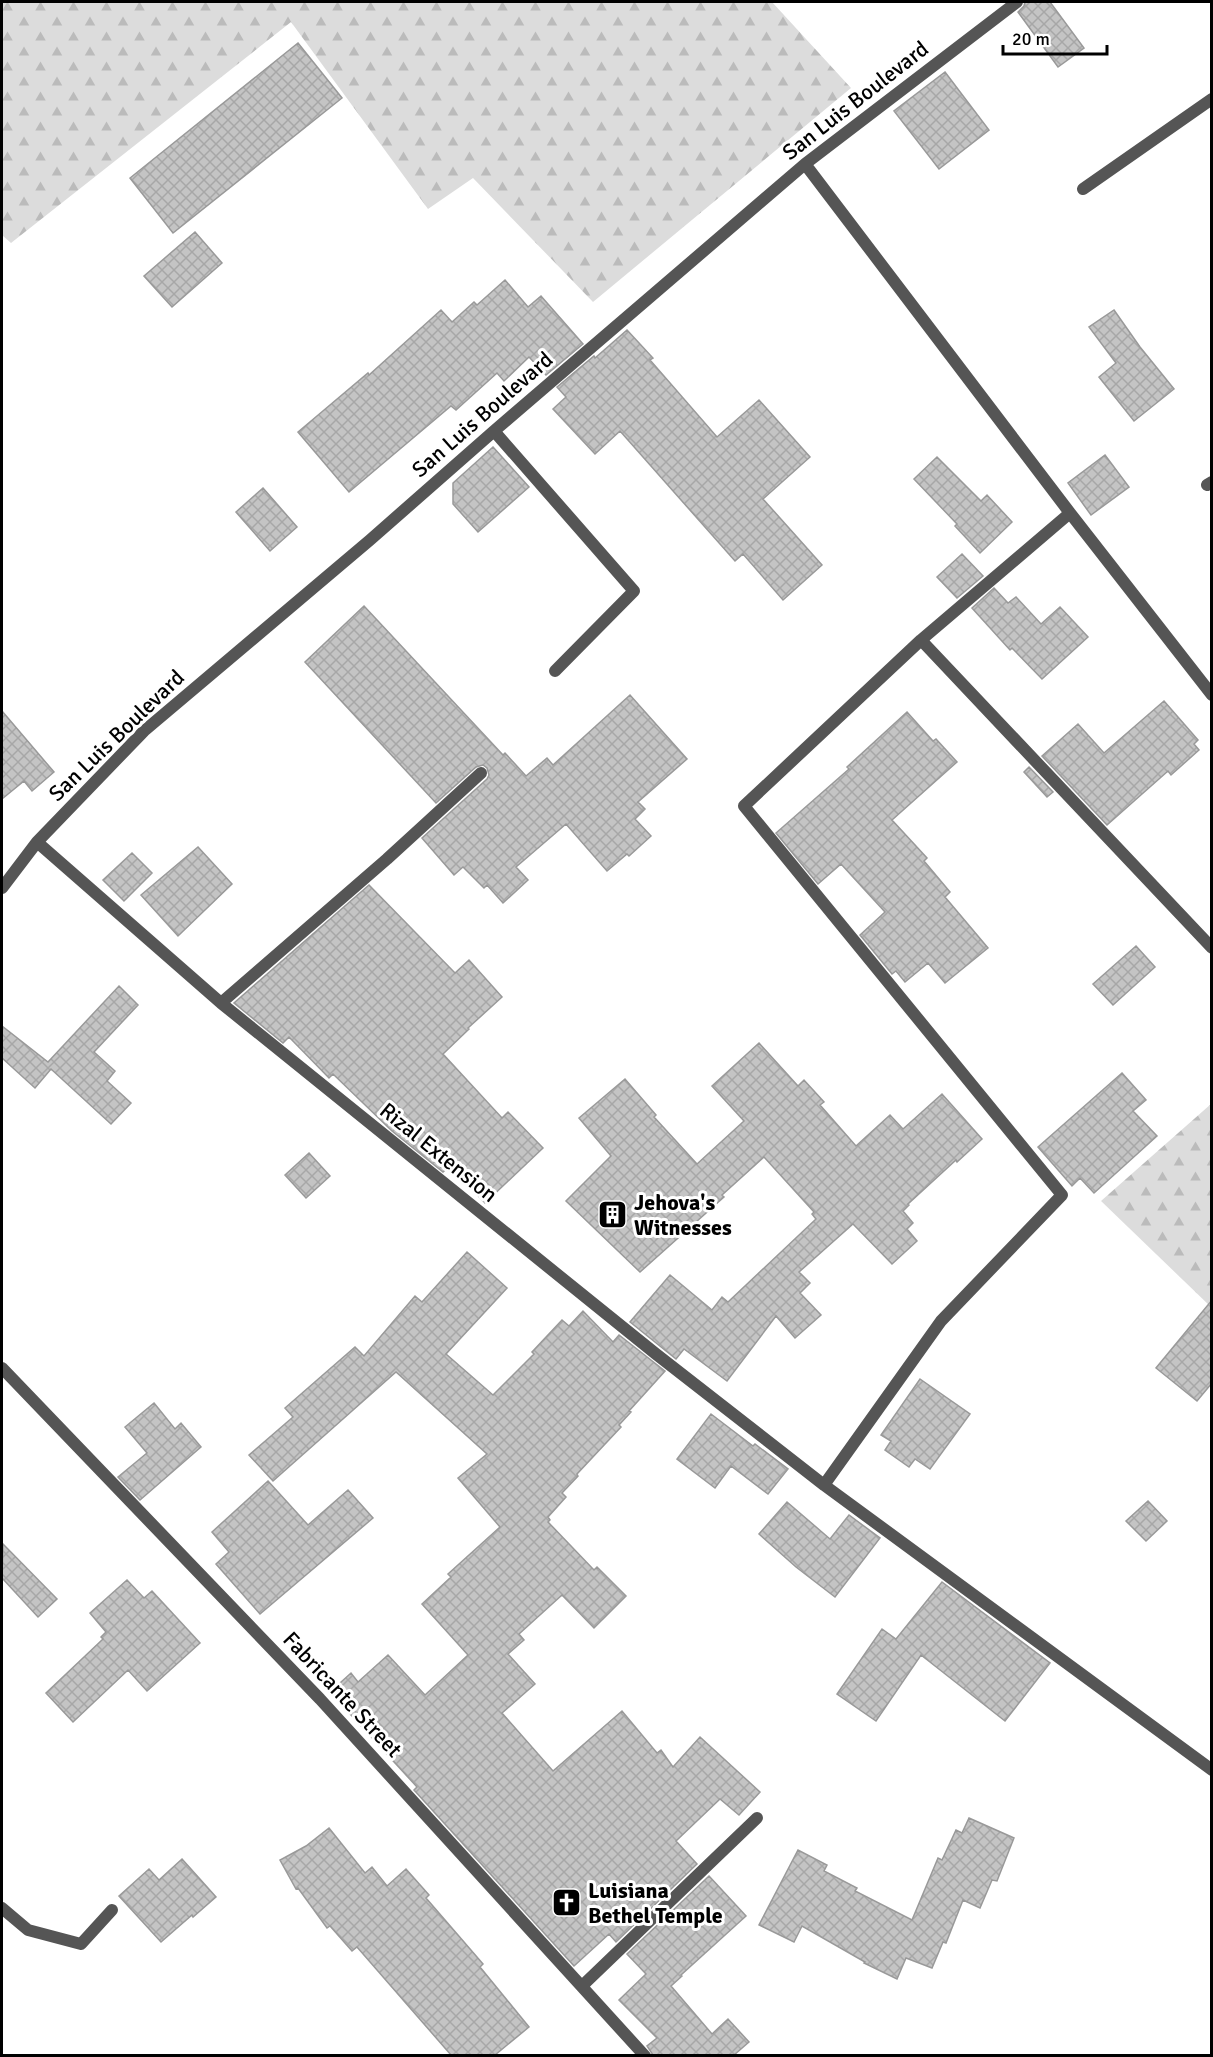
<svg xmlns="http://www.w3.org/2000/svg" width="1213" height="2057" font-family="Signika,sans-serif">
	<defs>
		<pattern id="forest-firs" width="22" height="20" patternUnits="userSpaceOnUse" patternTransform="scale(1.5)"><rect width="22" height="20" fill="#dcdcdc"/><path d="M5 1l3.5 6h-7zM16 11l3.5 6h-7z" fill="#bbb"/></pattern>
		<pattern id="building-cross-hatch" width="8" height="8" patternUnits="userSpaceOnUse" patternTransform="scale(1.5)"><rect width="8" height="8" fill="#c4c4c4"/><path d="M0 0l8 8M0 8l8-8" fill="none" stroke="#a7a7a7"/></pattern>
	</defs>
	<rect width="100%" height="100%" fill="#fff"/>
	<path fill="url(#forest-firs)" d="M 2,2 L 772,2 L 851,88 L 593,302 L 473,178 L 428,209 L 291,22 L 11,243 L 2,235 Z
		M 1211,1104 L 1211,1307 L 1101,1201 Z"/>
	<path fill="url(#building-cross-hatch)" stroke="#999" stroke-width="1.5" d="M 1025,2 L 1050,2 L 1084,48 L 1058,67 L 1018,12 L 1024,6 Z
		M 298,43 L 342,98 L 173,233 L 130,178 Z
		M 945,72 L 989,130 L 939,169 L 894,111 Z
		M 195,232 L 222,263 L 172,307 L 144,276 Z
		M 505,280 L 528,307 L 541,296 L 583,344 L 546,375 L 529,357 L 504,381 L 497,373 L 456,410 L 451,406 L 349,492 L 298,432 L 368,373 L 369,375 L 441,310 L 452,322 L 474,302 L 477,305 Z
		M 1114,310 L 1140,347 L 1174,389 L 1134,421 L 1099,377 L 1116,363 L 1089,327 Z
		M 627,330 L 653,358 L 650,360 L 717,437 L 759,400 L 810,457 L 763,499 L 822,565 L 783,600 L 743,554 L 735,561 L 620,431 L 595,454 L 553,409 L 566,397 L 557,387 L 594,356 L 595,358 Z
		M 493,447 L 529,487 L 478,532 L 453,504 L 453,483 Z
		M 1105,455 L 1129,487 L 1091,515 L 1068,483 Z
		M 937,457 L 981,501 L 987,495 L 1012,522 L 980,553 L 955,526 L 957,524 L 914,479 Z
		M 263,488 L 297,527 L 270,551 L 236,512 Z
		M 962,554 L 983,576 L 957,598 L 937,577 Z
		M 994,588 L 1008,603 L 1016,597 L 1041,624 L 1060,607 L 1088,637 L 1042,679 L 1012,648 L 1010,650 L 972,608 Z
		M 364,606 L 503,755 L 505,753 L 526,776 L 547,758 L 553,765 L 630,695 L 687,759 L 638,802 L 645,809 L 635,819 L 651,836 L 629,856 L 627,854 L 607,871 L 566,824 L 516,867 L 528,880 L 503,903 L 487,885 L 484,888 L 463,867 L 454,875 L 422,838 L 487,779 L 489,775 L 487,768 L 483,765 L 476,767 L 436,803 L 305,662 Z
		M 1164,701 L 1198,740 L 1194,744 L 1199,750 L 1171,775 L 1168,771 L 1107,825 L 1042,756 L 1078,724 L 1104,753 Z
		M 2,711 L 54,772 L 32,791 L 24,781 L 2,799 Z
		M 907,712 L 933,741 L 936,739 L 957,762 L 892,820 L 927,858 L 924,861 L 950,892 L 945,897 L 988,948 L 945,983 L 928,963 L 905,982 L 896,971 L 892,974 L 860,935 L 885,912 L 841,864 L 818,884 L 776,833 L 849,769 L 847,767 Z
		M 1029,767 L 1053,792 L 1047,797 L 1024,772 Z
		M 198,847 L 232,884 L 178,936 L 141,895 Z
		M 132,853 L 152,873 L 124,901 L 103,880 Z
		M 369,885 L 455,973 L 469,960 L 502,997 L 468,1028 L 469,1029 L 443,1054 L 502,1118 L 508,1112 L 543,1148 L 485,1203 L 450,1166 L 443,1172 L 392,1131 L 333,1074 L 329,1078 L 289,1037 L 283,1043 L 234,1003 Z
		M 1136,946 L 1155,967 L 1113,1005 L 1093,984 Z
		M 119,986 L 138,1005 L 94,1052 L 115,1071 L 107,1081 L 131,1103 L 111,1124 L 51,1069 L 35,1088 L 2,1058 L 2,1026 L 48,1062 Z
		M 759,1043 L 798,1086 L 804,1080 L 824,1102 L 820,1105 L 856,1146 L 890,1115 L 903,1129 L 942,1094 L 982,1139 L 957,1162 L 956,1160 L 908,1204 L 909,1205 L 903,1211 L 913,1223 L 907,1229 L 917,1241 L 892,1264 L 853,1224 L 799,1272 L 810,1283 L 800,1293 L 821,1315 L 795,1338 L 776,1316 L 727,1381 L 684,1349 L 676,1359 L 630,1322 L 670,1275 L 712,1310 L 722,1297 L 728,1302 L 816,1219 L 812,1214 L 814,1212 L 764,1157 L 722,1195 L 724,1197 L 640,1272 L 566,1201 L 611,1156 L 579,1118 L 625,1079 L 656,1115 L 654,1117 L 697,1164 L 744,1121 L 712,1086 Z
		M 1122,1073 L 1146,1100 L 1133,1111 L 1157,1136 L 1094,1193 L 1080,1178 L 1072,1186 L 1038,1147 Z
		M 309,1153 L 330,1176 L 306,1198 L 285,1175 Z
		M 467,1252 L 507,1288 L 446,1354 L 493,1395 L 534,1354 L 532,1352 L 562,1320 L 569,1326 L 583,1311 L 613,1342 L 619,1335 L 665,1371 L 629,1411 L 631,1412 L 619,1425 L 621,1427 L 577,1474 L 578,1476 L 562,1493 L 566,1497 L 548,1517 L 550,1520 L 548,1522 L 594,1570 L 597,1567 L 626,1596 L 594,1628 L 562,1595 L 519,1634 L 524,1640 L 508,1654 L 535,1684 L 502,1713 L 553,1771 L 622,1711 L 657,1753 L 661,1750 L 673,1767 L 700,1737 L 760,1792 L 739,1815 L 720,1799 L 676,1841 L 697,1864 L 616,1942 L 609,1934 L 574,1966 L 414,1790 L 417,1787 L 330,1692 L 351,1673 L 358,1682 L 388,1655 L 425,1695 L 468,1655 L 422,1604 L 451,1577 L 448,1574 L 500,1527 L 458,1478 L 487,1454 L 396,1372 L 273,1481 L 249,1455 L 293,1417 L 285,1408 L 355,1347 L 364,1356 L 415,1296 L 422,1302 Z
		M 1212,1300 L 1212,1383 L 1197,1401 L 1156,1368 Z
		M 920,1379 L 970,1414 L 930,1469 L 915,1459 L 909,1467 L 885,1450 L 891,1441 L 881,1435 Z
		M 154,1403 L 175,1429 L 181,1423 L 201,1447 L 140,1500 L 118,1477 L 147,1453 L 125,1427 Z
		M 711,1414 L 753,1446 L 755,1444 L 788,1469 L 768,1494 L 731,1466 L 715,1488 L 677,1459 Z
		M 268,1481 L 308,1525 L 348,1490 L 373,1518 L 260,1614 L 216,1564 L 229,1552 L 212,1532 Z
		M 1148,1501 L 1167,1521 L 1146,1541 L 1126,1521 Z
		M 787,1502 L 830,1539 L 849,1515 L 880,1538 L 835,1597 L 796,1567 L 759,1534 Z
		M 3,1544 L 57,1599 L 38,1617 L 2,1578 Z
		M 127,1580 L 144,1598 L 152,1591 L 200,1643 L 147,1691 L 128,1670 L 73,1722 L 46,1693 L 103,1639 L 101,1637 L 106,1632 L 90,1613 Z
		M 942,1582 L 1050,1663 L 1005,1721 L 921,1655 L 876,1721 L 837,1694 L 882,1629 L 896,1639 Z
		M 969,1818 L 1014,1838 L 997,1881 L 992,1880 L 980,1908 L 963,1900 L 946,1943 L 943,1942 L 932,1968 L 906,1958 L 897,1979 L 864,1963 L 865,1962 L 802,1926 L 794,1942 L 759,1925 L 798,1850 L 827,1865 L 824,1871 L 857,1888 L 855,1891 L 912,1920 L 938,1858 L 942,1860 L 956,1830 L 962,1833 Z
		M 329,1828 L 365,1873 L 372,1867 L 387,1886 L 406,1869 L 429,1895 L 426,1898 L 483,1964 L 480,1967 L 529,2027 L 495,2055 L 451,2055 L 357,1947 L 352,1951 L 330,1926 L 327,1928 L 298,1888 L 296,1889 L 280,1860 L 306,1846 Z
		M 182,1859 L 216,1897 L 193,1917 L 192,1915 L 161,1942 L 119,1896 L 149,1869 L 159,1880 Z
		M 709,1876 L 746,1916 L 681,1975 L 682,1976 L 671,1986 L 712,2034 L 728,2019 L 749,2042 L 734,2055 L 653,2055 L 647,2046 L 657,2038 L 619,2000 L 646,1974 L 627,1954 Z"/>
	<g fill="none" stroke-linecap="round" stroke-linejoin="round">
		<path stroke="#555" stroke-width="12" d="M 805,164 L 1070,513 L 1212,695
			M 1083,189 L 1212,99
			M 494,431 L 634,591 L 555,671
			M 1207,485 L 1212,482
			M 921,640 L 1212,948
			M 37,842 L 221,1003 L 656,1354 L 824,1485 L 1212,1770
			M 2,888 L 37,842 L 144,731 L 370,540 L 494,431 L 805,164 L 1017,2
			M 221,1003 L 387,859 L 481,773
			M 2,1368 L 320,1699 L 645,2056
			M 824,1485 L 941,1321 L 1062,1195 L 744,806 L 921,640 L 1070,513
			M 2,1908 L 28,1930 L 81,1944 L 112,1910
			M 582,1986 L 757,1818"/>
	</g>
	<defs>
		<symbol id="building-square" viewBox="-11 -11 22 22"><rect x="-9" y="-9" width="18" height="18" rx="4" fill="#000" stroke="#fff"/><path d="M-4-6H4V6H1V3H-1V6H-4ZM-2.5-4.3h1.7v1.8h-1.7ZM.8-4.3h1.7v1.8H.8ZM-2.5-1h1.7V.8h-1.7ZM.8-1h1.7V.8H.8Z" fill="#fff"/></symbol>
		<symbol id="church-square" viewBox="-11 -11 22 22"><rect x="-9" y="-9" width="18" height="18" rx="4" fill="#000" stroke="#fff"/><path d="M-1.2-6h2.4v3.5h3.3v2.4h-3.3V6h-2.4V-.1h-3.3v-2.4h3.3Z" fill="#fff"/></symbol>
	</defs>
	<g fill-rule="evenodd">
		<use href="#building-square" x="596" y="1198" width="33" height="33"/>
		<use href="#church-square" x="550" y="1886" width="33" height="33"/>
	</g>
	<g text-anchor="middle" stroke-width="6" stroke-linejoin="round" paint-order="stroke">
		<g font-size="22" fill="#000" stroke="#fff">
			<text transform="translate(855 100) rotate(-38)" y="8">San Luis Boulevard</text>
			<text transform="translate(482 414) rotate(-41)" y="8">San Luis Boulevard</text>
			<text transform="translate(116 735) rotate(-44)" y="8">San Luis Boulevard</text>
			<text transform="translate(439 1152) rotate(39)" y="8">Rizal Extension</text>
			<text transform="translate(343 1694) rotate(47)" y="8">Fabricante Street</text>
		</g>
		<g font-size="22" font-weight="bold" fill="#000" stroke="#fff" text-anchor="start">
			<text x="634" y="1210">Jehova's<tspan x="634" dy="25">Witnesses</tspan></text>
			<text x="588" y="1898">Luisiana<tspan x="588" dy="25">Bethel Temple</tspan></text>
		</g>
	</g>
	<rect width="1213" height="2057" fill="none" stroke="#000000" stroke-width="6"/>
	<path d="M1003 45v9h104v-9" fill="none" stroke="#000000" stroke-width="3"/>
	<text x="1012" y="45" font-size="18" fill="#000000" stroke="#ffffff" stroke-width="4.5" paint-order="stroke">20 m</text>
</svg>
